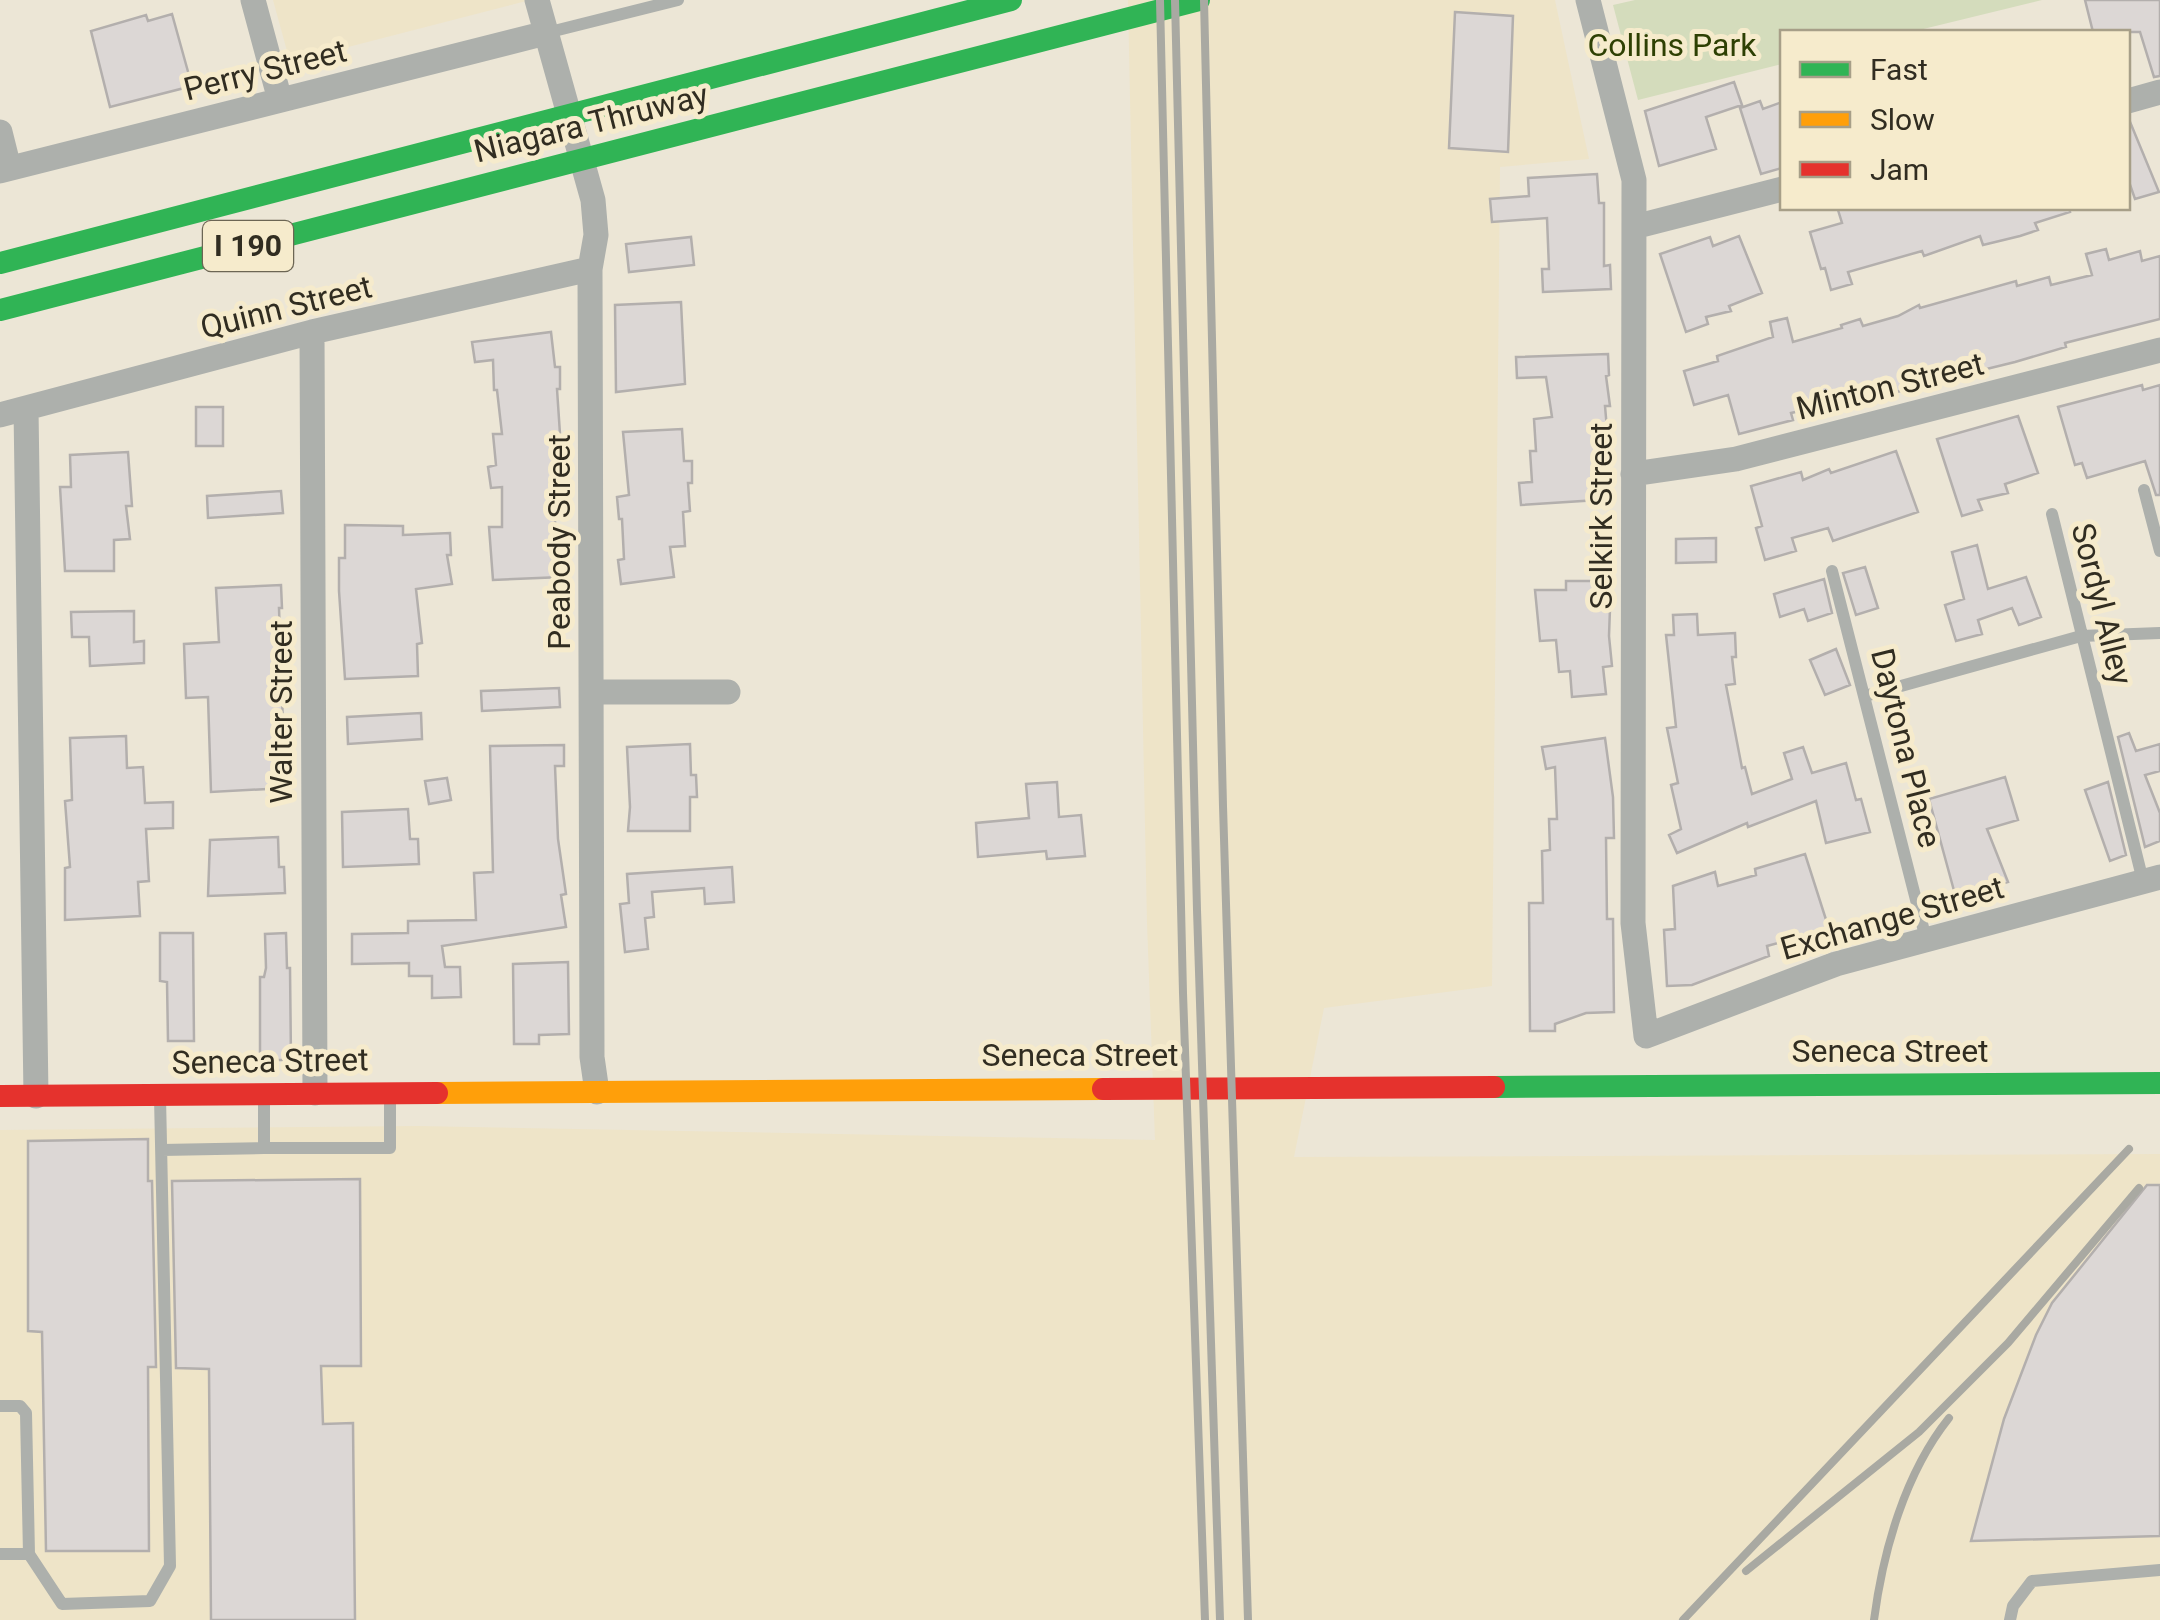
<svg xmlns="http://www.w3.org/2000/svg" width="2160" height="1620" font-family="Roboto,sans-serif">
	<rect width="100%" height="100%" fill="#ece6d6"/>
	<path fill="#eee4c8" d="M 273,0 L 530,0 L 290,62 Z
		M 1128,0 L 1555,0 L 1589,159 L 1500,167 L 1492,986 L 1324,1008 L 1294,1157 L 2160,1154 L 2160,1620 L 0,1620 L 0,1130 L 417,1126 L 1155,1140 L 1147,923 Z"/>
	<path fill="#d4dcbc" d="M 1635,0 L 2042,0 L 1911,32 L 1782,32 L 1782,64 L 1638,100 L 1613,5 Z"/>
	<path fill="#dcd7d5" stroke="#b3afad" stroke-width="2.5" d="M 2085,0 L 2160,0 L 2160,76 L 2154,77 L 2140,32 L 2093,32 Z
		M 1455,12 L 1513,16 L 1508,152 L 1449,148 Z
		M 172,14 L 192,86 L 110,107 L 91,31 L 146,15 L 148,21 Z
		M 1734,82 L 1742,105 L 1706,117 L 1716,149 L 1659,166 L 1645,111 Z
		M 1760,101 L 1763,109 L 1782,102 L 1782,168 L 1761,174 L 1740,108 Z
		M 2128,117 L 2159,192 L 2135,199 L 2128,179 Z
		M 1597,174 L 1599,203 L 1604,203 L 1604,266 L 1610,265 L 1611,289 L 1543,292 L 1542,269 L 1549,269 L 1547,218 L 1492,222 L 1490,199 L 1529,196 L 1528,178 Z
		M 1847,208 L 2069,208 L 2070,212 L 2035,223 L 2038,230 L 2020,236 L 1983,245 L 1980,236 L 1924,256 L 1922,251 L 1848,272 L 1852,284 L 1831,290 L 1825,268 L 1821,269 L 1810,232 L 1842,223 L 1838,210 Z
		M 1739,236 L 1762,293 L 1729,306 L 1731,311 L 1706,317 L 1708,324 L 1686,332 L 1660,254 L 1710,237 L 1713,246 Z
		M 691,237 L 694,265 L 629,272 L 626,244 Z
		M 2106,249 L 2109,260 L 2140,251 L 2142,261 L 2160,256 L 2160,319 L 2065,343 L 2066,347 L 2015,362 L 1954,377 L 1953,374 L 1894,393 L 1893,387 L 1854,399 L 1855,404 L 1834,410 L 1832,404 L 1791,413 L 1793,420 L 1739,434 L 1728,395 L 1694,405 L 1684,371 L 1718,361 L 1717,356 L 1773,337 L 1770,322 L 1787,318 L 1793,342 L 1842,328 L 1841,325 L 1860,319 L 1863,326 L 1898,316 L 1919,305 L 1920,308 L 2016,281 L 2017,286 L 2049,277 L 2051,285 L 2092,275 L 2086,254 Z
		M 681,302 L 685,384 L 616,392 L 615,305 Z
		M 551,332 L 555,367 L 560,367 L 560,389 L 557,389 L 561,449 L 551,450 L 555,479 L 555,556 L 561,555 L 562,577 L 493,580 L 489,527 L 502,527 L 502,487 L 491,488 L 488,467 L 496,465 L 493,434 L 502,434 L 497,390 L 494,390 L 493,360 L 475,362 L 472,342 Z
		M 1608,354 L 1609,375 L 1606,376 L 1610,406 L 1605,406 L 1613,499 L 1521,505 L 1519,483 L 1532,482 L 1530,451 L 1536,451 L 1534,419 L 1552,417 L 1546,377 L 1517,378 L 1516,357 Z
		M 2142,385 L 2143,390 L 2160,385 L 2160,495 L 2156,495 L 2145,461 L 2087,478 L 2082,463 L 2075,465 L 2058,407 Z
		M 196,407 L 223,407 L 223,446 L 196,446 Z
		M 2018,416 L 2038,473 L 2005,484 L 2008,493 L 1978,500 L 1982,510 L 1962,516 L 1937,439 Z
		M 682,429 L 684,461 L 692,461 L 692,483 L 688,483 L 690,511 L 683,512 L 685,546 L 670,547 L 674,577 L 621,584 L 618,560 L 624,559 L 622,519 L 619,519 L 617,497 L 629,495 L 623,432 Z
		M 1896,451 L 1918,512 L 1833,541 L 1828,528 L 1792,538 L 1796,551 L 1765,560 L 1756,528 L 1762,526 L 1751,486 L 1801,472 L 1803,480 L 1829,469 L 1831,473 Z
		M 128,452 L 132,506 L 126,506 L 130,539 L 114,540 L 114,571 L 65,571 L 60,487 L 71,487 L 70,455 Z
		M 281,491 L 283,513 L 208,518 L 207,496 Z
		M 345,525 L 403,526 L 403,535 L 450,533 L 451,555 L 447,555 L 452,584 L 416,589 L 422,643 L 417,644 L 418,676 L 345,679 L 339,591 L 339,558 L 345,558 Z
		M 1716,538 L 1716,562 L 1676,563 L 1676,539 Z
		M 1977,545 L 1988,589 L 2026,577 L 2041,617 L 2019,625 L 2012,608 L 1978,620 L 1982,634 L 1956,641 L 1945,605 L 1964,599 L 1952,552 Z
		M 1865,567 L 1878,608 L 1856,615 L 1843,573 Z
		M 1824,579 L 1832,613 L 1808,621 L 1804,609 L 1780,617 L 1774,594 Z
		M 1566,581 L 1611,581 L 1609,636 L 1612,666 L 1603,667 L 1606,694 L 1572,697 L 1570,671 L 1559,672 L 1556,640 L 1540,641 L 1535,590 L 1566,590 Z
		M 281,585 L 282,608 L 279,608 L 283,726 L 277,726 L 278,768 L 284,766 L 286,788 L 211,792 L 208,697 L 186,698 L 184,644 L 219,642 L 216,588 Z
		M 134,611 L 134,642 L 144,641 L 144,663 L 90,666 L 89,637 L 72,637 L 71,612 Z
		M 1697,614 L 1698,635 L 1735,633 L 1736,657 L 1732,657 L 1735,684 L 1726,685 L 1742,768 L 1745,767 L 1752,794 L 1792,779 L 1784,753 L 1803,747 L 1812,773 L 1846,763 L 1856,800 L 1861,799 L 1870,832 L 1826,843 L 1816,801 L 1748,827 L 1747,823 L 1677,853 L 1669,835 L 1681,829 L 1671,785 L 1678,783 L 1667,728 L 1676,727 L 1666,635 L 1674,635 L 1673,615 Z
		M 1836,649 L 1850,685 L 1825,695 L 1810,660 Z
		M 559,688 L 560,707 L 482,711 L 481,691 Z
		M 421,713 L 422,739 L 348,744 L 347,717 Z
		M 2129,733 L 2136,751 L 2160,744 L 2160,771 L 2145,775 L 2160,813 L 2160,841 L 2145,847 L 2118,737 Z
		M 126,736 L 127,768 L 143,767 L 145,803 L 173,802 L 173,828 L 146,829 L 149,881 L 138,882 L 140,916 L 65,920 L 65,868 L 70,867 L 65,801 L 72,800 L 70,738 Z
		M 1605,738 L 1613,797 L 1614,838 L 1606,838 L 1607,919 L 1613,919 L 1614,1012 L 1586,1013 L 1555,1024 L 1555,1031 L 1530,1031 L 1529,903 L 1543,903 L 1542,851 L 1550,850 L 1549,819 L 1557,819 L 1555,767 L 1546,769 L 1542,747 Z
		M 690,744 L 691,775 L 696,775 L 697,797 L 690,797 L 690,831 L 628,831 L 630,807 L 627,747 Z
		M 564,745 L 564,766 L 555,766 L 558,839 L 566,894 L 561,895 L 566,927 L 442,946 L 445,967 L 460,967 L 461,997 L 432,998 L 432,976 L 409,976 L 409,963 L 352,964 L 352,934 L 408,933 L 408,921 L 476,920 L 474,873 L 493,872 L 490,746 Z
		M 2005,777 L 2018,820 L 1987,829 L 2008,882 L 1956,898 L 1929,799 Z
		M 447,778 L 451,800 L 429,804 L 425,781 Z
		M 1057,782 L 1059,817 L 1081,815 L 1085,856 L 1047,859 L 1046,851 L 978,857 L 976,823 L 1029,818 L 1026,784 Z
		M 2108,782 L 2126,855 L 2110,861 L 2085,790 Z
		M 408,809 L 410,839 L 418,839 L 419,864 L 343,867 L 342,812 Z
		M 278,837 L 279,867 L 284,867 L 285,893 L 208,896 L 210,840 Z
		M 1805,854 L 1829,929 L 1767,946 L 1769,956 L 1692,985 L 1667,986 L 1664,930 L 1675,929 L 1673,886 L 1715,872 L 1718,886 L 1756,875 L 1755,869 Z
		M 732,867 L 734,902 L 705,904 L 704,888 L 652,892 L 654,917 L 645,918 L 648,949 L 625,952 L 620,904 L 629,903 L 627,874 Z
		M 160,933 L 193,933 L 194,1041 L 168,1041 L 167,982 L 160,981 Z
		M 286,933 L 287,968 L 290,968 L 291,1060 L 260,1060 L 260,977 L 264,977 L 266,968 L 265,934 Z
		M 568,962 L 569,1034 L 539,1035 L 539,1044 L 514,1044 L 513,964 Z
		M 148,1139 L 148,1181 L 152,1181 L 156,1367 L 148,1367 L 149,1551 L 46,1551 L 42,1332 L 28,1331 L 28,1141 Z
		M 360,1179 L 361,1366 L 321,1366 L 323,1424 L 353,1423 L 355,1620 L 211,1620 L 209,1369 L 176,1368 L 172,1181 Z
		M 2147,1185 L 2160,1185 L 2160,1536 L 1971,1541 L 2004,1419 L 2036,1335 L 2052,1303 Z"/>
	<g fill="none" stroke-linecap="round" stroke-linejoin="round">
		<path stroke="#adb0ac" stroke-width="12" d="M 546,33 L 678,0
			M 2144,490 L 2160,551
			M 2052,514 L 2143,881
			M 1832,571 L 1926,939
			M 1865,696 L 2081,636 L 2160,633
			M 264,1096 L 264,1148 L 390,1148 L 390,1097
			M 162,1150 L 264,1148
			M 0,1406 L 20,1406 L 26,1413 L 29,1554 L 0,1554
			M 29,1554 L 62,1604 L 150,1601 L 170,1566 L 160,1097
			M 2010,1620 L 2013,1606 L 2032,1581 L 2160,1570"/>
		<path stroke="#adb0ac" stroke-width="25" d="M 253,0 L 280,100
			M 537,0 L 593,200 L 596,235 L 590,269 L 592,1057 L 597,1092
			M 1588,0 L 1634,180 L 1633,923 L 1646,1036 L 1836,964 L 2160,877
			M 2128,101 L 2160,92
			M 0,132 L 9,168
			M 0,171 L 546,33
			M 1634,227 L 1782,189
			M 312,332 L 315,1093
			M 26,409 L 36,1096
			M 0,415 L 312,332 L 590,269
			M 1633,474 L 1736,459 L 2160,350
			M 592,692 L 728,692"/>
		<path stroke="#30b455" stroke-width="22" d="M 0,263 L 1011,0
			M 0,310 L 1199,0
			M 1494,1087 L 2160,1083"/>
		<path stroke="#ff9f0a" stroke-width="22" d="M 437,1093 L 1103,1089"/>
		<path stroke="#e5322d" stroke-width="22" d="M 1103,1089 L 1494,1087
			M 0,1096 L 437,1093"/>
		<path stroke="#a9a9a2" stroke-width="8" d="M 1160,0 L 1183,993 L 1205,1620
			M 1175,0 L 1197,910 L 1220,1620
			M 1204,0 L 1223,806 L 1248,1620
			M 1746,1571 L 1919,1432 L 2008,1343 L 2139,1188
			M 1683,1620 L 2129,1149
			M 1874,1620 C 1883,1551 1905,1473 1949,1418"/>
	</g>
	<g text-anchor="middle" stroke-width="10" stroke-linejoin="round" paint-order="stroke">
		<rect fill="#f6ebcc" stroke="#6c6654" stroke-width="2.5" x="203" y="221" width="90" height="50" rx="8"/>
		<g font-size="30" font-weight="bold" fill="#312d21">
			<text x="248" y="256">I 190</text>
		</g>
		<g font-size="32" fill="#2e4003" stroke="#f6ebcc">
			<text x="1672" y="56">Collins Park</text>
		</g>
		<g font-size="32" fill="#312d21" stroke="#f6ebcc">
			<text transform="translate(265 70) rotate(-14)" y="11">Perry Street</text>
			<text transform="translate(591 123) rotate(-14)" y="11">Niagara Thruway</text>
			<text transform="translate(286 307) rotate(-14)" y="11">Quinn Street</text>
			<text transform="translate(1890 386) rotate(-14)" y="11">Minton Street</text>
			<text transform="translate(1601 516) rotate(-90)" y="11">Selkirk Street</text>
			<text transform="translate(559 542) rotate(-90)" y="11">Peabody Street</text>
			<text transform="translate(2102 604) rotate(76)" y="11">Sordyl Alley</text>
			<text transform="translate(281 712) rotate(-90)" y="11">Walter Street</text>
			<text transform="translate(1906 748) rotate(76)" y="11">Daytona Place</text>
			<text transform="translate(1892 918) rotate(-16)" y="11">Exchange Street</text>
			<text x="1890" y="1062">Seneca Street</text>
			<text x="1080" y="1066">Seneca Street</text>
			<text transform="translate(270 1061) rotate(-1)" y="11">Seneca Street</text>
		</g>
	</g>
	<rect x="1780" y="30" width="350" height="180" fill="#f6ebcc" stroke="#a79f88" stroke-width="2.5"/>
	<rect x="1800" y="62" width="50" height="15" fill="#30b455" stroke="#a79f88" stroke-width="2.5"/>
	<text x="1870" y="80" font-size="30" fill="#312d21">Fast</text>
	<rect x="1800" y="112" width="50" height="15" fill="#ff9f0a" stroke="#a79f88" stroke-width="2.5"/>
	<text x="1870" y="130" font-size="30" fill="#312d21">Slow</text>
	<rect x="1800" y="162" width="50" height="15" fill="#e5322d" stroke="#a79f88" stroke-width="2.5"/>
	<text x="1870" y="180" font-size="30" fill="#312d21">Jam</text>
</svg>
